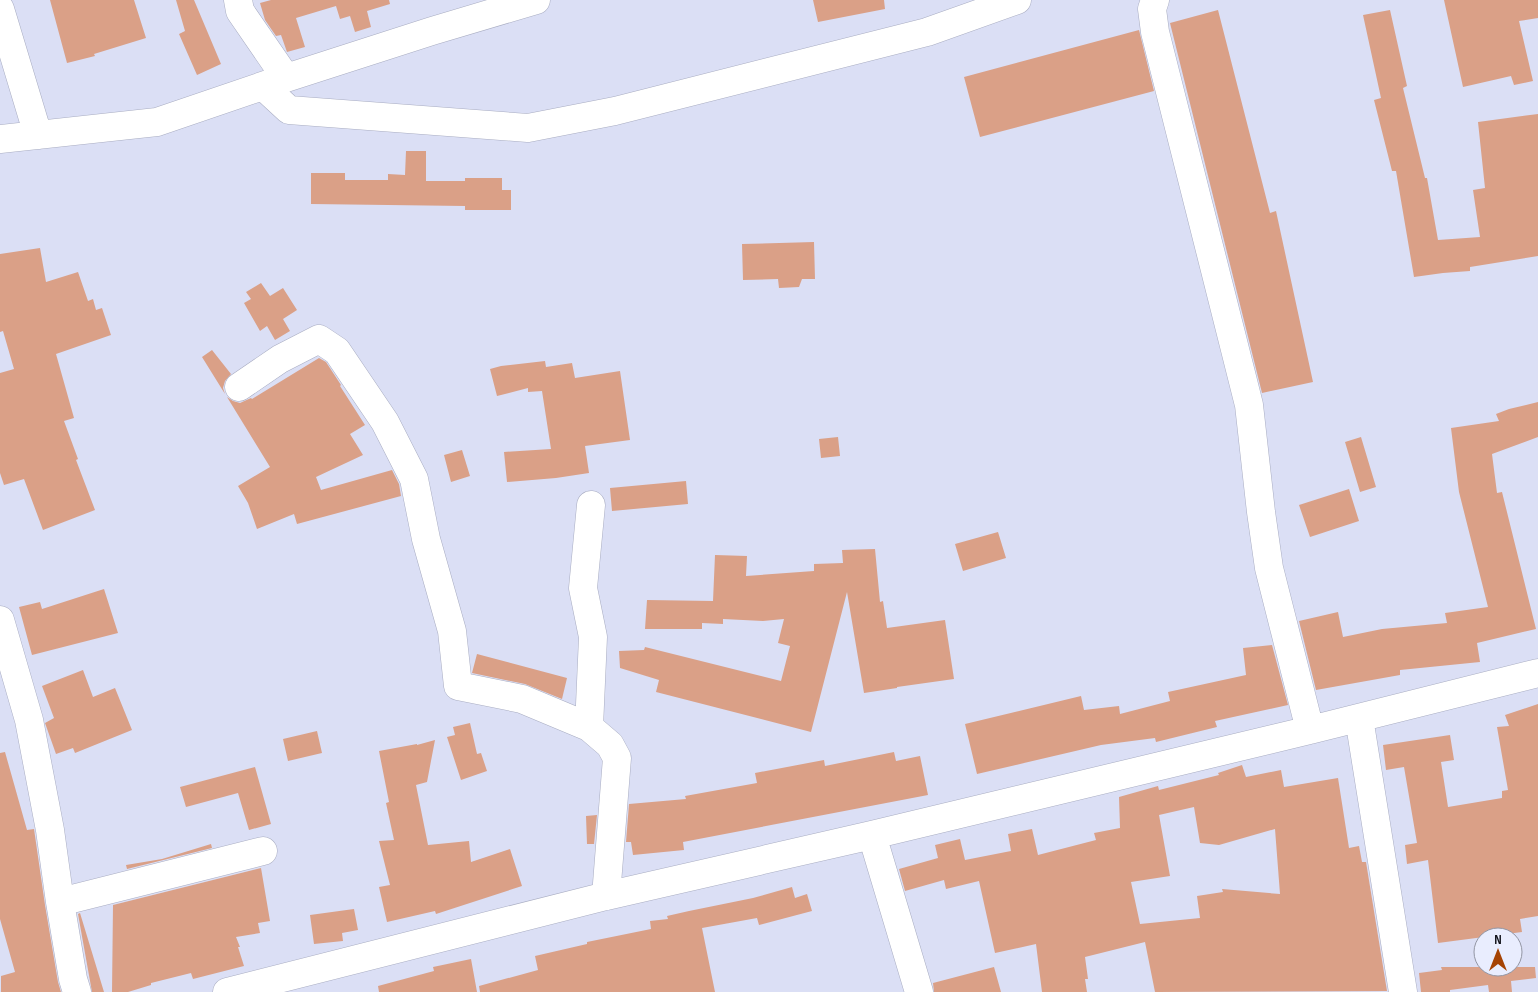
<svg xmlns="http://www.w3.org/2000/svg" width="1538" height="992" font-family="'Sofia Sans Condensed',sans-serif">
	<rect width="100%" height="100%" fill="#dbdff5"/>
	<path fill="#daa087" fill-rule="evenodd" d="M 50,0 L 134,0 L 146,38 L 94,54 L 95,56 L 67,63 Z
		M 176,0 L 194,0 L 221,64 L 197,75 L 179,34 L 185,31 Z
		M 271,0 L 389,0 L 390,4 L 367,11 L 371,27 L 355,32 L 350,16 L 340,19 L 336,6 L 296,18 L 305,47 L 287,52 L 281,35 L 276,36 L 265,20 L 260,3 Z
		M 813,0 L 884,0 L 885,9 L 818,22 Z
		M 1444,0 L 1538,0 L 1538,18 L 1519,21 L 1533,81 L 1514,85 L 1511,76 L 1463,87 Z
		M 1218,10 L 1270,213 L 1276,211 L 1313,382 L 1262,393 L 1170,23 Z
		M 1390,10 L 1407,86 L 1403,88 L 1425,178 L 1427,178 L 1438,240 L 1480,237 L 1473,190 L 1485,188 L 1478,122 L 1538,114 L 1538,256 L 1470,267 L 1470,271 L 1443,273 L 1414,277 L 1396,171 L 1392,171 L 1374,100 L 1381,98 L 1363,15 Z
		M 1139,30 L 1154,91 L 980,137 L 964,77 Z
		M 406,151 L 426,151 L 426,181 L 465,181 L 465,178 L 502,178 L 502,190 L 511,190 L 511,210 L 465,210 L 465,206 L 311,204 L 311,173 L 345,173 L 345,180 L 388,180 L 388,174 L 405,175 Z
		M 814,242 L 815,279 L 802,279 L 799,287 L 779,288 L 778,279 L 743,280 L 742,244 Z
		M 40,248 L 46,282 L 78,272 L 88,301 L 93,299 L 96,310 L 102,308 L 111,335 L 56,354 L 74,418 L 64,421 L 78,459 L 76,460 L 95,510 L 43,530 L 24,479 L 4,485 L 0,473 L 0,373 L 14,369 L 3,331 L 0,332 L 0,254 Z
		M 261,283 L 270,296 L 283,288 L 297,310 L 283,319 L 290,331 L 275,340 L 267,326 L 260,331 L 244,303 L 251,299 L 246,292 Z
		M 212,350 L 231,374 L 225,381 L 223,388 L 225,394 L 202,357 Z
		M 319,358 L 326,362 L 341,385 L 340,386 L 365,425 L 350,434 L 363,455 L 316,477 L 321,490 L 392,470 L 399,484 L 401,496 L 297,524 L 294,514 L 257,529 L 248,503 L 238,486 L 270,467 L 227,397 L 233,401 L 240,403 L 251,398 L 252,399 Z
		M 545,361 L 546,367 L 572,363 L 575,378 L 620,371 L 630,440 L 585,446 L 589,473 L 556,478 L 507,482 L 504,452 L 551,449 L 542,391 L 528,392 L 528,388 L 497,396 L 490,369 L 501,366 Z
		M 1538,402 L 1538,437 L 1492,454 L 1497,493 L 1502,492 L 1536,629 L 1477,643 L 1480,662 L 1400,670 L 1400,675 L 1316,690 L 1299,621 L 1338,612 L 1343,637 L 1382,629 L 1447,623 L 1445,613 L 1488,607 L 1459,492 L 1451,428 L 1499,421 L 1496,414 L 1509,409 Z
		M 838,437 L 840,456 L 821,458 L 819,439 Z
		M 1361,437 L 1376,487 L 1360,492 L 1345,442 Z
		M 462,450 L 470,476 L 451,482 L 444,455 Z
		M 686,481 L 688,504 L 612,511 L 610,488 Z
		M 1349,489 L 1359,521 L 1310,537 L 1299,505 Z
		M 998,532 L 1006,558 L 963,571 L 955,544 Z
		M 875,549 L 880,602 L 883,601 L 887,628 L 945,620 L 954,679 L 897,687 L 897,688 L 864,693 L 847,592 L 811,732 L 656,692 L 659,680 L 620,668 L 619,651 L 644,650 L 645,647 L 781,681 L 790,646 L 778,643 L 784,619 L 763,621 L 723,619 L 723,624 L 702,623 L 702,629 L 645,629 L 647,600 L 713,601 L 715,555 L 747,556 L 746,576 L 814,571 L 814,564 L 843,563 L 842,550 Z
		M 104,589 L 118,633 L 32,655 L 19,607 L 40,602 L 42,609 Z
		M 1272,645 L 1288,705 L 1215,721 L 1217,727 L 1156,742 L 1155,738 L 1101,745 L 977,774 L 965,724 L 1081,696 L 1084,710 L 1119,706 L 1120,714 L 1170,701 L 1168,692 L 1246,675 L 1243,648 Z
		M 477,654 L 567,678 L 562,699 L 525,684 L 472,673 Z
		M 83,670 L 93,697 L 115,688 L 132,730 L 75,753 L 73,748 L 56,754 L 45,723 L 54,718 L 42,686 Z
		M 1538,704 L 1538,916 L 1520,919 L 1522,932 L 1438,943 L 1428,860 L 1407,864 L 1405,845 L 1417,843 L 1404,767 L 1386,770 L 1383,745 L 1450,735 L 1454,760 L 1441,762 L 1448,807 L 1502,798 L 1502,791 L 1508,790 L 1497,727 L 1509,726 L 1505,715 Z
		M 470,723 L 477,754 L 481,753 L 487,771 L 461,780 L 447,737 L 455,735 L 453,727 Z
		M 317,731 L 322,753 L 288,761 L 283,739 Z
		M 435,740 L 427,782 L 416,785 L 428,845 L 469,841 L 471,862 L 510,849 L 522,886 L 436,914 L 435,911 L 387,922 L 379,887 L 390,885 L 379,841 L 394,840 L 386,803 L 389,802 L 379,751 L 417,744 L 417,745 Z
		M 5,752 L 27,830 L 34,829 L 45,905 L 58,982 L 61,992 L 1,992 L 1,976 L 15,972 L 0,919 L 0,753 Z
		M 894,752 L 896,761 L 920,756 L 928,795 L 683,842 L 684,850 L 633,855 L 631,842 L 626,842 L 629,804 L 686,799 L 685,796 L 757,783 L 755,773 L 824,760 L 825,766 Z
		M 1242,765 L 1246,777 L 1281,770 L 1284,787 L 1338,778 L 1349,848 L 1359,846 L 1362,862 L 1366,862 L 1387,991 L 1155,992 L 1145,942 L 1085,957 L 1088,979 L 1085,979 L 1087,992 L 1042,992 L 1036,944 L 995,953 L 979,881 L 946,889 L 944,880 L 905,891 L 899,869 L 938,858 L 935,845 L 960,839 L 965,860 L 1011,851 L 1008,834 L 1032,829 L 1038,855 L 1096,840 L 1094,833 L 1120,828 L 1119,797 L 1158,786 L 1159,790 L 1219,775 L 1218,773 ZM 1194,807 L 1200,843 L 1219,845 L 1275,829 L 1280,894 L 1222,889 L 1223,892 L 1197,896 L 1200,918 L 1140,924 L 1131,882 L 1170,876 L 1159,815 Z
		M 255,767 L 271,824 L 249,830 L 238,793 L 186,807 L 180,787 Z
		M 597,815 L 594,844 L 587,844 L 586,816 Z
		M 211,844 L 212,848 L 127,869 L 126,865 L 162,859 Z
		M 261,868 L 270,921 L 258,923 L 260,933 L 236,937 L 240,947 L 238,947 L 244,966 L 193,979 L 191,973 L 151,983 L 151,985 L 128,992 L 112,992 L 113,905 Z
		M 792,887 L 795,898 L 807,894 L 812,911 L 759,925 L 757,918 L 702,928 L 715,992 L 480,992 L 479,986 L 538,970 L 535,956 L 587,944 L 587,942 L 651,929 L 650,921 L 668,919 L 667,916 L 689,911 L 753,898 Z
		M 354,909 L 358,930 L 342,933 L 343,941 L 314,944 L 310,915 Z
		M 80,913 L 104,992 L 92,992 L 78,914 Z
		M 471,959 L 477,992 L 379,992 L 378,986 L 434,971 L 433,967 Z
		M 994,967 L 1001,992 L 934,992 L 933,983 Z
		M 1441,967 L 1535,967 L 1536,978 L 1511,981 L 1512,992 L 1489,992 L 1488,985 L 1450,990 L 1450,992 L 1421,992 L 1419,973 L 1442,970 Z"/>
	<g fill="none" stroke-linecap="round" stroke-linejoin="round">
		<defs>
			<path id="minor" d="M 1155,0 L 1152,9 L 1155,32 L 1249,405 L 1261,512 L 1269,568 L 1310,730
				M 0,9 L 38,135
				M 286,78 L 432,31 L 536,0
				M 263,86 L 289,110 L 528,128 L 615,111 L 927,32 L 1017,0
				M 0,139 L 157,122 L 286,78 L 240,11 L 238,0
				M 239,387 L 280,359 L 319,339 L 337,351 L 385,422 L 414,479 L 426,539 L 452,631 L 458,686 L 522,699 L 589,727 L 610,745 L 617,758 L 606,896
				M 0,620 L 29,720 L 50,830 L 60,902 L 73,979 L 77,992
				M 1359,718 L 1403,992
				M 589,727 L 593,637 L 583,588 L 591,505
				M 872,835 L 919,992
				M 60,902 L 263,851
				M 227,992 L 606,896 L 872,835 L 1310,730 L 1538,673"/>
		</defs>
		<use href="#minor" stroke="#a9adc2" stroke-width="29"/>
		<use href="#minor" stroke="#fff" stroke-width="28"/>
	</g>
	<g transform="translate(1498 952)"><circle r="24" fill="#e9edfe" stroke="#9396a4"/>
	<path d="M0-4L9 19L0 12L-9 19Z" fill="#a54304"/>
	<text y="-8" font-size="14" font-weight="bold" text-anchor="middle" fill="#13141c">N</text>
	</g>
</svg>
